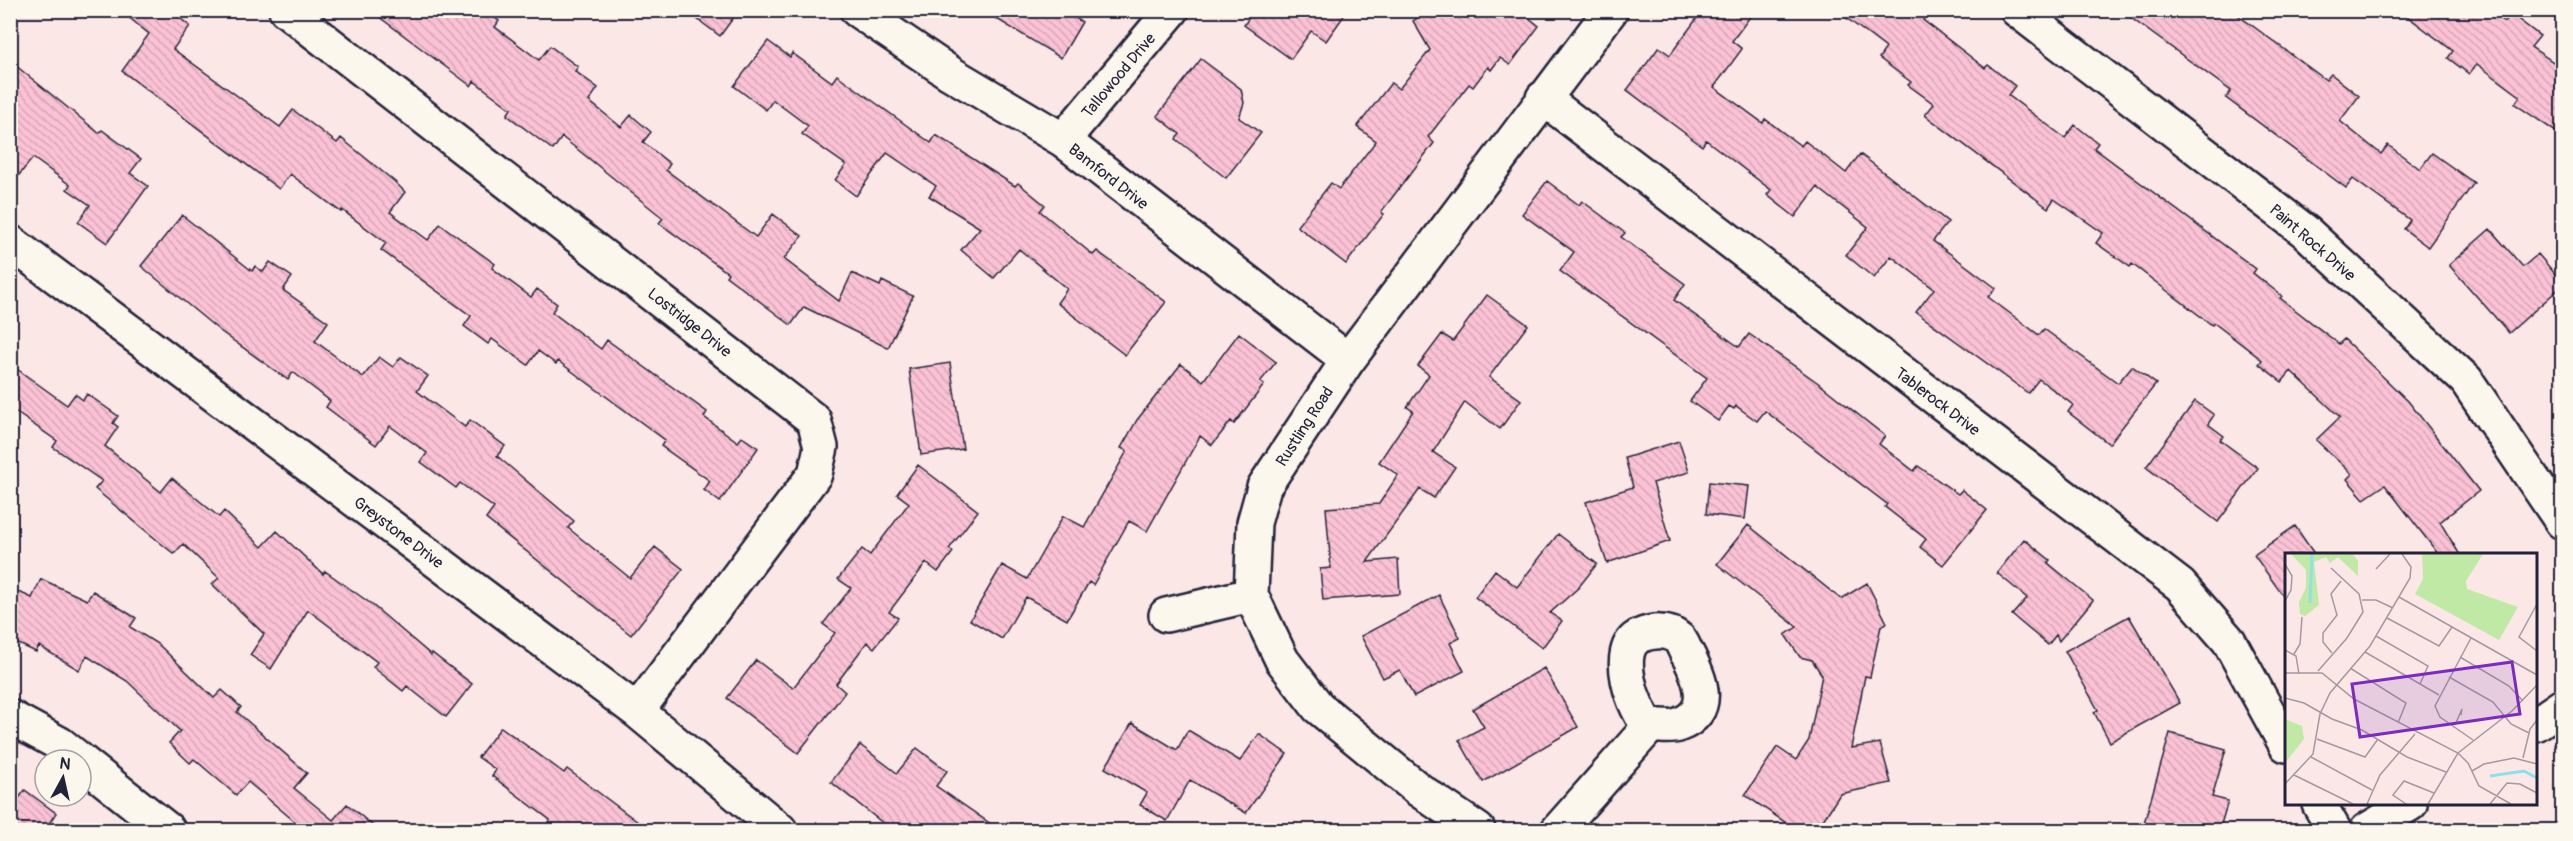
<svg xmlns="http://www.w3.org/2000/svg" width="2573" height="841" font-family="Pangolin,sans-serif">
	<defs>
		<pattern id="building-back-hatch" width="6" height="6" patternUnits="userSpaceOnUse" patternTransform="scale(1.5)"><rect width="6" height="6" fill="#fbc1d5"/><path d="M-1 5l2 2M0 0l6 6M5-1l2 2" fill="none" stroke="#d7a6b8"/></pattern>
	</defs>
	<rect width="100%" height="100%" fill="#fbe7e5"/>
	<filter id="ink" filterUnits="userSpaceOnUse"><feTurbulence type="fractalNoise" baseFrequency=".0167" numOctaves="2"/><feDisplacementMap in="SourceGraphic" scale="12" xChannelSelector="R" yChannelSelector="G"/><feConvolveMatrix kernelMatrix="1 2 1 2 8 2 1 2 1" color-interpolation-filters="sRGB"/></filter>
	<g filter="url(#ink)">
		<path fill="url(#building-back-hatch)" stroke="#22223b" stroke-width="1.5" d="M 120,10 L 169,10 L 190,26 L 173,49 L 280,127 L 293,110 L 337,143 L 341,138 L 395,182 L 405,192 L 390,212 L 428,240 L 440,224 L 495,264 L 492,268 L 531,297 L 537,289 L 557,304 L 552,312 L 601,349 L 607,340 L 707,412 L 704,417 L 738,442 L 742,437 L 758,448 L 720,502 L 704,490 L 710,481 L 661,446 L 665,440 L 558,361 L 556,364 L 538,351 L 528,365 L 492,339 L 488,344 L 464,326 L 471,316 L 381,250 L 386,243 L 342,210 L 341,212 L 290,174 L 279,189 L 122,71 L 149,34 Z
			M 370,10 L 485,10 L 499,21 L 495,27 L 539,60 L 550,46 L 578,67 L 575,71 L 598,88 L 589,101 L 621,127 L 631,115 L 651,132 L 643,142 L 670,164 L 666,170 L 756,237 L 773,214 L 802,236 L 784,259 L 839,301 L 852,273 L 880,286 L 882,281 L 913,296 L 888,348 L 804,307 L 791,325 L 726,276 L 728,273 L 659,223 L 663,218 L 562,137 L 553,150 L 507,115 L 511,109 L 474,81 L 471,86 Z
			M 685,10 L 739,10 L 720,36 Z
			M 982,10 L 1062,10 L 1082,22 L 1061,58 Z
			M 1254,10 L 1348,10 L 1326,41 L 1311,31 L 1291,59 L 1244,25 Z
			M 1429,10 L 1519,10 L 1539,26 L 1510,65 L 1500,58 L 1491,70 L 1488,67 L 1473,87 L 1469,84 L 1428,137 L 1434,143 L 1381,212 L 1384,214 L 1346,264 L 1297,226 L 1331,183 L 1339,189 L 1376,141 L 1357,127 L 1391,83 L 1399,89 L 1430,50 L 1413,21 Z
			M 1703,10 L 1755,10 L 1732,41 L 1742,49 L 1714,87 L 1763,123 L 1765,119 L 1801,146 L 1805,141 L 1846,173 L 1860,154 L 1948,222 L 1933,241 L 1996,288 L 1988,297 L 2039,335 L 2044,329 L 2118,383 L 2132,366 L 2156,384 L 2109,444 L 2068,412 L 2073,405 L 2039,379 L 2028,393 L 1916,312 L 1934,289 L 1891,256 L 1874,278 L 1846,255 L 1868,227 L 1817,187 L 1795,217 L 1767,195 L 1771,190 L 1706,140 L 1702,146 L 1627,90 L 1659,47 L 1670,55 Z
			M 1836,10 L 1931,10 L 1923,20 L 1985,68 L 1988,65 L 2015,86 L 2008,95 L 2065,138 L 2075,125 L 2098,143 L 2094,148 L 2256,269 L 2253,273 L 2282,296 L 2280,298 L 2339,344 L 2344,339 L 2408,401 L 2479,491 L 2440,522 L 2460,555 L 2439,555 L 2385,485 L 2364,499 L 2347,479 L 2352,474 L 2316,440 L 2340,417 L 2291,371 L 2282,382 L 2259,364 L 2262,360 L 2214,323 L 2212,325 L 2132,264 L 2130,267 L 2096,243 L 2103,233 L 2054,199 L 2048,208 L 1925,115 L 1934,104 L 1908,85 L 1911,82 L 1879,58 L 1886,48 Z
			M 2120,10 L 2231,10 L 2326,80 L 2331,74 L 2359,96 L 2340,121 L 2381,154 L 2388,145 L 2420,169 L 2432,153 L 2474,183 L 2428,247 L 2404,229 L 2410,220 L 2353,179 L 2346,188 L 2226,98 L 2231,91 Z
			M 2399,10 L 2490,10 L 2505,22 L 2511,14 L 2540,36 L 2531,47 L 2562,68 L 2562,136 L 2515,104 L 2520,96 L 2477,64 L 2469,74 L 2448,58 L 2453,51 Z
			M 768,41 L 790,57 L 792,53 L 832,82 L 837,75 L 931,143 L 936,135 L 1015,186 L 1018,183 L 1045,205 L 1040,211 L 1093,255 L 1097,251 L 1166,302 L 1125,355 L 1057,303 L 1067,289 L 1019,249 L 994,278 L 961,250 L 980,228 L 929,196 L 936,186 L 887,153 L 856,196 L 835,180 L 846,165 L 802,134 L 808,126 L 773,100 L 766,110 L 734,86 Z
			M 1201,59 L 1241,89 L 1244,103 L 1239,118 L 1261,133 L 1226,178 L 1176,139 L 1180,134 L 1157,116 Z
			M 10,61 L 99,133 L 102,130 L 141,159 L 130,173 L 148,186 L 107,243 L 78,222 L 90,205 L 67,189 L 70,185 L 33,158 L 10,186 Z
			M 1547,181 L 1579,205 L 1582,201 L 1625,233 L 1621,237 L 1685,284 L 1674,300 L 1739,347 L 1749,334 L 1817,382 L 1885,436 L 1879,444 L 1914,471 L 1918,466 L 1958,494 L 1962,490 L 1987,510 L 1943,565 L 1920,547 L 1926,539 L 1885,507 L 1887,504 L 1765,411 L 1757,421 L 1736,406 L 1734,409 L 1729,406 L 1718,421 L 1690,401 L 1707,378 L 1560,271 L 1574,252 L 1522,214 Z
			M 182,215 L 252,271 L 255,266 L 263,272 L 270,262 L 292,277 L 283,290 L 328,322 L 315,341 L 363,377 L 379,357 L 393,367 L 401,357 L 428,376 L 417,391 L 465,427 L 470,420 L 505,446 L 497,456 L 574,521 L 568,528 L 630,578 L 655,547 L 683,569 L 631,635 L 486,519 L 494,508 L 460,483 L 456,488 L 421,462 L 427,453 L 390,426 L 376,445 L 326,407 L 330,401 L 293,372 L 288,380 L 220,331 L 141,266 Z
			M 2490,229 L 2523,267 L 2538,254 L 2562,282 L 2562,286 L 2509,333 L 2449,265 Z
			M 1487,295 L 1528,325 L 1489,377 L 1521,400 L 1500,429 L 1465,402 L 1433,452 L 1455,467 L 1434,498 L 1420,489 L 1367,562 L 1398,559 L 1400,594 L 1323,600 L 1320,569 L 1331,568 L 1326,508 L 1379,504 L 1398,475 L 1379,462 L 1413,411 L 1407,407 L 1429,375 L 1418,366 L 1442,334 L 1453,341 Z
			M 1239,333 L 1276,362 L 1260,382 L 1264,385 L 1234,424 L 1231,421 L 1212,445 L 1200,436 L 1147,531 L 1129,521 L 1093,585 L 1089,582 L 1067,620 L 1026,597 L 1002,639 L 970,620 L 1002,565 L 1027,579 L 1063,516 L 1084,527 L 1127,451 L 1121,448 L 1137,420 L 1181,364 L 1203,381 Z
			M 950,363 L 963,449 L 921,455 L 909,369 Z
			M 10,364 L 67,405 L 75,394 L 83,400 L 87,394 L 118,416 L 113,423 L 118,427 L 105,446 L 161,492 L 172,478 L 219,517 L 224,511 L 262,547 L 277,531 L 323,574 L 325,571 L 370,603 L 431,655 L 432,653 L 472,684 L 446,717 L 407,686 L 403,691 L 373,667 L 377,662 L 308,610 L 271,669 L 250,655 L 264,634 L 212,584 L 219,578 L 183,544 L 174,554 L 95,489 L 102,481 L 53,447 L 57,441 L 10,408 Z
			M 2195,401 L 2214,415 L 2208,424 L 2224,436 L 2220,440 L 2258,468 L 2218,522 L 2146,467 Z
			M 1679,441 L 1689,472 L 1653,483 L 1670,541 L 1607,563 L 1586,502 L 1633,487 L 1625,458 Z
			M 918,465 L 978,511 L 949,549 L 953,552 L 938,572 L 926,563 L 889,612 L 898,618 L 874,648 L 867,642 L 836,684 L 845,692 L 798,753 L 727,698 L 756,660 L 793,688 L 835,633 L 823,624 L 851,588 L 838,579 L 862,549 L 870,555 L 909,503 L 897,494 Z
			M 1709,482 L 1749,486 L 1745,519 L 1706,514 Z
			M 1748,525 L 1841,599 L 1867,583 L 1887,623 L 1881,626 L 1870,677 L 1865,676 L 1851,748 L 1880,743 L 1891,783 L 1840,794 L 1816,831 L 1798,831 L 1745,795 L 1777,747 L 1796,760 L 1809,740 L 1822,675 L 1812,660 L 1800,657 L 1785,635 L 1797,627 L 1717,564 Z
			M 2295,526 L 2315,555 L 2286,555 L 2286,600 L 2254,555 Z
			M 1558,534 L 1597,564 L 1578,588 L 1550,613 L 1562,621 L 1542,648 L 1475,597 L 1495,570 L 1517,587 Z
			M 2024,539 L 2050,560 L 2048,563 L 2093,600 L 2059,641 L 2056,635 L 2048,645 L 2012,615 L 2027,598 L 1997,573 Z
			M 41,579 L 87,600 L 93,591 L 136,618 L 130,627 L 159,645 L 214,698 L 222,690 L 241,707 L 237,712 L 307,773 L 294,788 L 333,820 L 347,804 L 379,831 L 306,831 L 248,782 L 236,795 L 194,759 L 190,763 L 169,743 L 180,731 L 127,681 L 87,656 L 79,670 L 39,646 L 36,652 L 10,640 L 10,588 L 32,598 Z
			M 1439,595 L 1460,638 L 1450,643 L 1464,671 L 1414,697 L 1400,670 L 1383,678 L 1361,636 Z
			M 2129,616 L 2180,703 L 2110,742 L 2094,712 L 2098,710 L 2065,651 Z
			M 1544,668 L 1578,727 L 1483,782 L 1459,740 L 1484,727 L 1473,709 Z
			M 1132,723 L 1177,750 L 1188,730 L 1240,761 L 1259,734 L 1287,754 L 1246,813 L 1190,780 L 1167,821 L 1140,805 L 1147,793 L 1105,768 Z
			M 501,727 L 564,773 L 567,769 L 650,831 L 542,831 L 550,820 L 492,776 L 496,770 L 478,757 Z
			M 2170,733 L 2226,749 L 2212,797 L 2228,801 L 2219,831 L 2170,831 L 2144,823 Z
			M 860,745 L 897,773 L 917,748 L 947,771 L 936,786 L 1001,831 L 893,831 L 831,782 Z
			M 25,790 L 56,813 L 44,831 L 10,831 L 10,810 Z"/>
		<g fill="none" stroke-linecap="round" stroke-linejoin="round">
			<defs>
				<path id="minor" d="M 286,10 L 814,420 L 821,447 L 815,474 L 637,711
					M 857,10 L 950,73 L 1063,140 L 1348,360
					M 2017,10 L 2306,232 L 2466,380 L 2562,522
					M 1543,98 L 2180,585 L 2229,641 L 2286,745
					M 1063,140 L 1172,10
					M 10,242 L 637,711 L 780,830
					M 1166,615 L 1251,595
					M 10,717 L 60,744 L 80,760
					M 2536,724 L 2562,706
					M 81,761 L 168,830
					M 2319,804 L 2334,830
					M 1478,830 L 1419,790 L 1318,707 L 1282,660 L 1251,595 L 1254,523 L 1264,487 L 1348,360 L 1611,10
					M 1558,830 L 1650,726 C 1658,725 1671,728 1678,725 C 1714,712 1701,680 1688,655 C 1685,651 1683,643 1679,639 C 1669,629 1651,631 1640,636 C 1612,648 1633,711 1650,726
					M 2367,830 L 2410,804"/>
			</defs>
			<use href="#minor" stroke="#22223b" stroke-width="38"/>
			<use href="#minor" stroke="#fbf7ec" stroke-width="33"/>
		</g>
	</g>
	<g text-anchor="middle" stroke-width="4.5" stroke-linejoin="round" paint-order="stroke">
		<g font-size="16" fill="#22223b" stroke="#fbf7ec">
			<text transform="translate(1118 75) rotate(-50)" y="6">Tallowood Drive</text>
			<text transform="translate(1109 176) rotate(38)" y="6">Bamford Drive</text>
			<text transform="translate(2313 242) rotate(41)" y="6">Paint Rock Drive</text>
			<text transform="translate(690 322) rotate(38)" y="6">Lostridge Drive</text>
			<text transform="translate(1938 401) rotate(37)" y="6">Tablerock Drive</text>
			<text transform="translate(1304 426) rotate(-57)" y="6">Rustling Road</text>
			<text transform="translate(399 532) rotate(37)" y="6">Greystone Drive</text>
		</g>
	</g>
	<g transform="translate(2285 553)">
		<rect width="252" height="252" fill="#fbe7e5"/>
		<path d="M 6,1 L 68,1 L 73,8 L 73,23 L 53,4 L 45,10 L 41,4 L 29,9 L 34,52 L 20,63 L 15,61 L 14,49 L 21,35 L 21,17 ZM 137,1 L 198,1 L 181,28 L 182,36 L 233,54 L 214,87 L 130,41 L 138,26 ZM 0,166 L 17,173 L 19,186 L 0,210 Z" fill="#c0e9a5"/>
		<path fill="none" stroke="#8fe0e9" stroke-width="3" d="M 25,50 L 27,1M 205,223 L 239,218 L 252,225"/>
		<path fill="none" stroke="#a498a1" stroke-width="1.5" d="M 0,11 L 7,23 L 6,37 L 0,48M 91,16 L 105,1M 114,44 L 252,122M 77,47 L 91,47 L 108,55M 252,51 L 234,84 L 252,98M 102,65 L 154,93 L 167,74M 91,83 L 143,113 L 135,131M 186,85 L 150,153 L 155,164 L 188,187M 0,97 L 11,103 L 14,121M 80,99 L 154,142M 47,100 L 38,89 L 38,80 L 52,62 L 46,41 L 56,28M 9,101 L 15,91 L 17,64M 175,104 L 224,133 L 238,148M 65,115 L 121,150 L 113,170M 33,118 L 62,85 L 78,59 L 74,41 L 46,15M 0,120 L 37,120 L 69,146 L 173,200 L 183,210 L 194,233 L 226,251M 164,124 L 208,149 L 226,171 L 244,180M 0,145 L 19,150 L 47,166 L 77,177 L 122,204 L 161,219M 170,172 L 177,156 L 176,162M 32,186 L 80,204 L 93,186M 26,204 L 87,237M 238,205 L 245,176 L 252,167M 187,218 L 199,211 L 229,205 L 252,211M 9,222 L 68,251M 0,231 L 28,201 L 35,161 L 45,140 L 85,93 L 125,25 L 126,14 L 117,1M 82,251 L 95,222 L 130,181M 121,251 L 108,242 L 119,228 L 149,240M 143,251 L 173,200 L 227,158 L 252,132M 205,251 L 222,230 L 235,231 L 252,240"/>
		<path fill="#7b2cbf" fill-opacity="0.15" stroke="#7b2cbf" stroke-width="3" d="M 227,109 L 235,161 L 75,184 L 67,131 Z"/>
		<rect width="252" height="252" fill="none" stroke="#22223b" stroke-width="3"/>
	</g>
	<rect width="2573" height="841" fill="none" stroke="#fbf7ec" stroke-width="36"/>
	<rect x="18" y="18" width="2537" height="805" fill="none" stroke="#22223b" stroke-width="2" filter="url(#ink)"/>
	<g transform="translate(63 778) rotate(8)"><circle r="28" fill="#fbf7ec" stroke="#a4a2a5" stroke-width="1.5"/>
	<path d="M0-4.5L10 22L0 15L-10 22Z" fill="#22223b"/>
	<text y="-9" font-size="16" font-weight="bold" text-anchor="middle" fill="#22223b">N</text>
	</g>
</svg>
